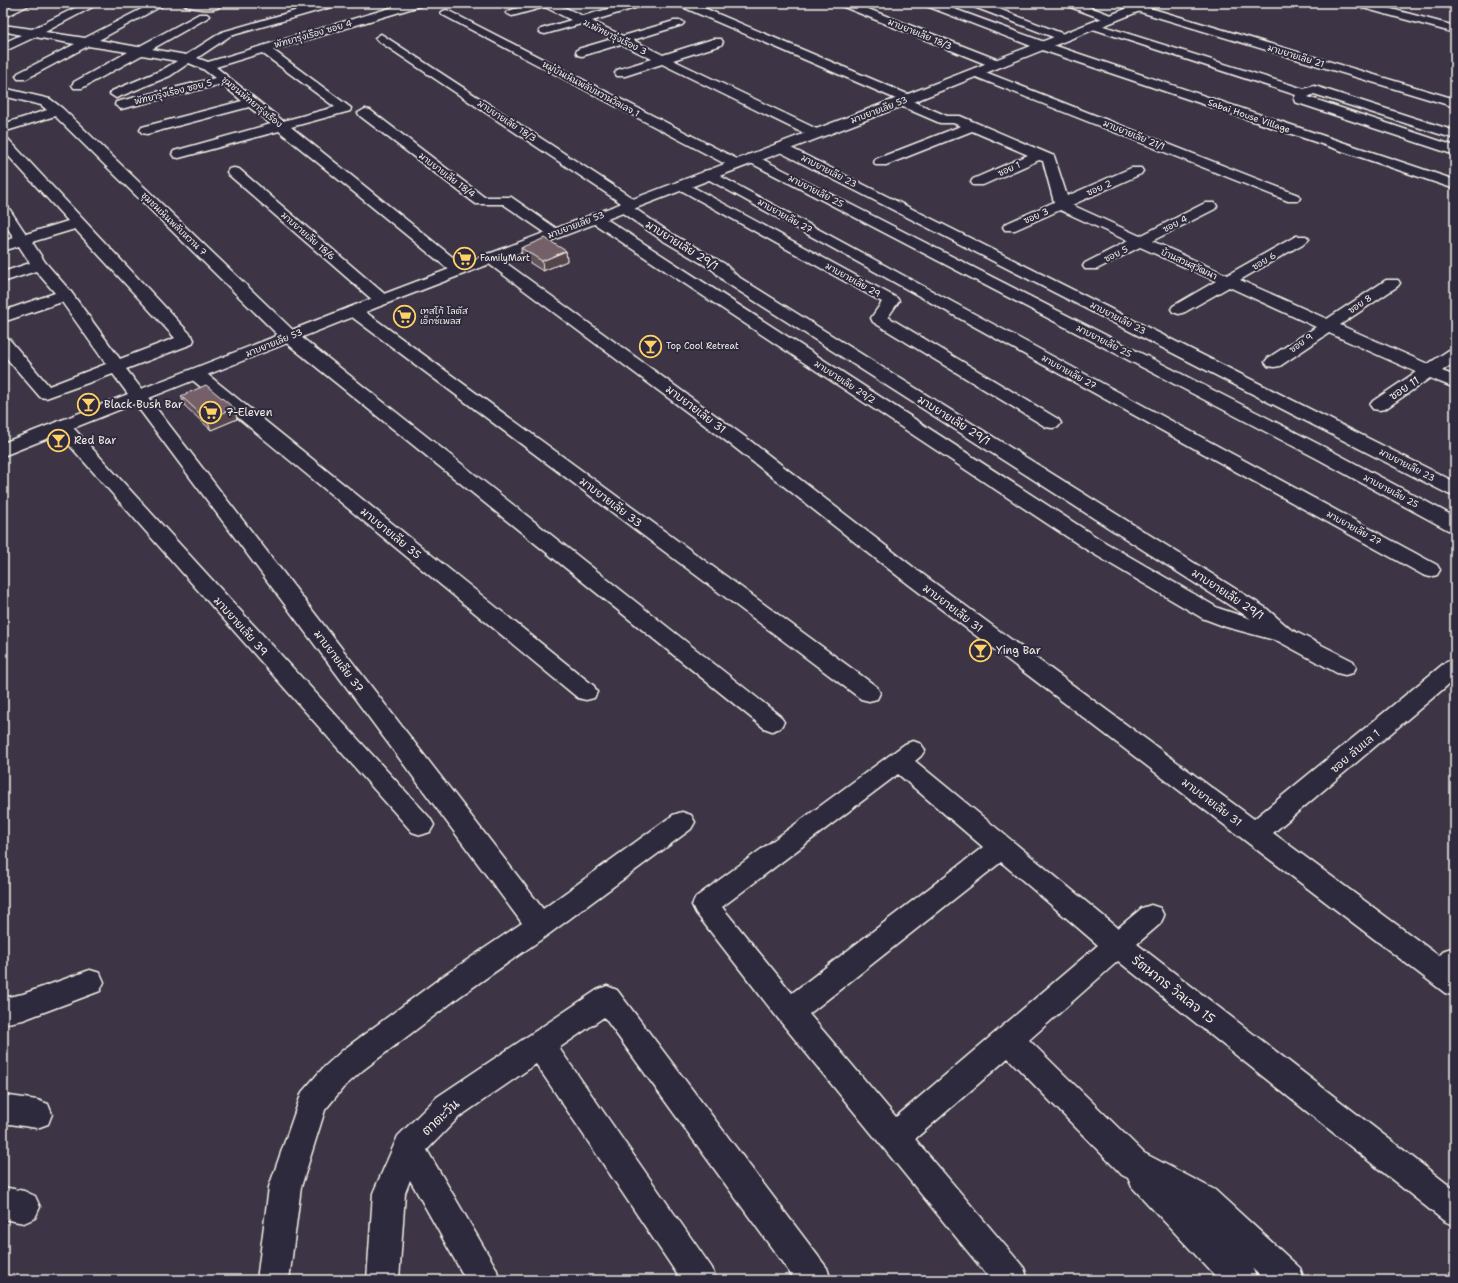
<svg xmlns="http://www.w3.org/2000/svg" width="1458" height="1283" font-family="'Shantell Sans','Playpen Sans Thai',sans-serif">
	<rect width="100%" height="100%" fill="#3d3546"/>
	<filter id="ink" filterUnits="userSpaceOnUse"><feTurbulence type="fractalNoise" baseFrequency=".025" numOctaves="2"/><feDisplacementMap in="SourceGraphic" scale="8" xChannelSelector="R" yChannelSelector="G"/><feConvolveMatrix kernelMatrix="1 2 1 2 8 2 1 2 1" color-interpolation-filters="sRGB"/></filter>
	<g filter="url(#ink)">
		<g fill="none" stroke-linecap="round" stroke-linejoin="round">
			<defs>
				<path id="minor" d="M 18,3 L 33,3 L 3,18 L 3,11 Z
					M 85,3 L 100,3 L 45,32 L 85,38 L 153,3 L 167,3 L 99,40 L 138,47 L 199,14 L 207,14 L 209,16 L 207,18 L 152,49 L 186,55 L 222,32 L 322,3 L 340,3 L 338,5 L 230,36 L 197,58 L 208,62 L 407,3 L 425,3 L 423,5 L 273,50 L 351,108 L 350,111 L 291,127 L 465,267 L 467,270 L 465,273 L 453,273 L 279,131 L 179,158 L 174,157 L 172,154 L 174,151 L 271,124 L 249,107 L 147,134 L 142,133 L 140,130 L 142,127 L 242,101 L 222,84 L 121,109 L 115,105 L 116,102 L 215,78 L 203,69 L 189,63 L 170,76 L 116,98 L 110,94 L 112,91 L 162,70 L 177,61 L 142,55 L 82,88 L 74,88 L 72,85 L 74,82 L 128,52 L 88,46 L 26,79 L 18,79 L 16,76 L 18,73 L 75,44 L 35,37 L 3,52 L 3,43 L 21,35 L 3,31 L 3,25 L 32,29 ZM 262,53 L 335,107 L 283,121 L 216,67 Z
					M 181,3 L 217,5 L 219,7 C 214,12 186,8 181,3 Z
					M 535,3 L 555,3 L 583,16 L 629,3 L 638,3 L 640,5 L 638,7 L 592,21 L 623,36 L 674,21 L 682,21 L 684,23 L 682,25 L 633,40 L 663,55 L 713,39 L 721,39 L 723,42 L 721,45 L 673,60 L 821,131 L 823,134 L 821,137 L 811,137 L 662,64 L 625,76 L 617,76 L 615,73 L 617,70 L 652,59 L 621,44 L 582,56 L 578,55 L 576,52 L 578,49 L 612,39 L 581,24 L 545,34 L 541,33 L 539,31 L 541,29 L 571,20 L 545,7 L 512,16 L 506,13 L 508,11 Z
					M 676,3 L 692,3 L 912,96 L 913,99 L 912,101 L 947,116 L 960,116 L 1054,156 L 1067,196 L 1131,168 L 1141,168 L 1143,171 L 1141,174 L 1072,205 L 1140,236 L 1205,203 L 1215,203 L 1217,206 L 1215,209 L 1152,241 L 1227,275 L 1296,236 L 1306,236 L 1309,239 L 1306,242 L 1240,280 L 1327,319 L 1386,280 L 1398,280 L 1400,283 L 1398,286 L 1340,325 L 1428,364 L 1449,350 L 1455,349 L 1455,362 L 1442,371 L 1455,376 L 1455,388 L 1430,378 L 1385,409 L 1379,410 L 1373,409 L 1370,405 L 1373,401 L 1416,372 L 1329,333 L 1280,366 L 1274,367 L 1268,366 L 1265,362 L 1268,358 L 1316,327 L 1229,287 L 1185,312 L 1179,314 L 1173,312 L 1171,309 L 1173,306 L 1216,281 L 1140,247 L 1097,269 L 1085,269 L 1083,266 L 1085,263 L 1128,241 L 1060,210 L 1015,230 L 1005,230 L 1003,227 L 1005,224 L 1054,202 L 1043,161 L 1039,160 L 983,185 L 973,185 L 971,182 L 973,179 L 1028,155 L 972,131 L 886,165 L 876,165 L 874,162 L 876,159 L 961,126 L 953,123 L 940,123 L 896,104 L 895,101 L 896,99 L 678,5 Z
					M 837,3 L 853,3 L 1001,61 L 1003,64 L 997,68 L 993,67 L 839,5 Z
					M 922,3 L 938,3 L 1047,43 L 1455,180 L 1455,189 L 1039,49 L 924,5 Z
					M 967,3 L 983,3 L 1069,36 L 1071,38 L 1069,40 L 1061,40 L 969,5 Z
					M 1063,3 L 1079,3 L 1116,17 L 1118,19 L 1112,22 L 1108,21 L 1065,5 Z
					M 1115,3 L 1133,3 L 1455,99 L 1455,107 L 1117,5 Z
					M 1350,3 L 1369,3 L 1455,26 L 1455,33 L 1352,5 Z
					M 1438,3 L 1455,3 L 1455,9 L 1440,5 Z
					M 447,10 L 741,161 L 743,164 L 741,167 L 731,167 L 443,15 L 441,13 L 443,11 Z
					M 1094,23 L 1304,89 L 1314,86 L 1318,87 L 1455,131 L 1455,139 L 1314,94 L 1308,97 L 1455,146 L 1455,155 L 1295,102 L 1294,99 L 1296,95 L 1090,28 L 1088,26 Z
					M 381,34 L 637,201 L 639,204 L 634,208 L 672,234 L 725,264 L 737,276 L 1266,608 L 1290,629 L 1353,661 L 1356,667 L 1353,673 L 1345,675 L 1337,673 L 1278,641 L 1226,627 L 1202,618 L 1087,550 L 590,221 L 588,218 L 590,215 L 600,215 L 1101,540 L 1218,608 L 1251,619 L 725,282 L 713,270 L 662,240 L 618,210 L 616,207 L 621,203 L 377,40 L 375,38 Z
					M 975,68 L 1298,195 L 1300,198 L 1298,201 L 1288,201 L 971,75 L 969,72 Z
					M 3,88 L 50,99 L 62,108 L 296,333 L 780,716 L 784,722 L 780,728 L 772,731 L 764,728 L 284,341 L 55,116 L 3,132 L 3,124 L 47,110 L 41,105 L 3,96 Z
					M 365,109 L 370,110 L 484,197 L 511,197 L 563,233 L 560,236 L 550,236 L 503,204 L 476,204 L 360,116 L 358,113 Z
					M 3,138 L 8,139 L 192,336 L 194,340 L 192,344 L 126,369 L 543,909 L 673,815 L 682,812 L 691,815 L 695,822 L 691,829 L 549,934 L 459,997 L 363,1070 L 343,1088 L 325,1110 L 301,1187 L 289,1280 L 257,1280 L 269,1187 L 302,1092 L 323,1068 L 343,1050 L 439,979 L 522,923 L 113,374 L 46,398 L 40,397 L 3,354 L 3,338 L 9,339 L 49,386 L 106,364 L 62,302 L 3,322 L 3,311 L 55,293 L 36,271 L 3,282 L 3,272 L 30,263 L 19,246 L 3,251 L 3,241 L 14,238 L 3,221 L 3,206 L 8,207 L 26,234 L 68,221 L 3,150 ZM 75,229 L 175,338 L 120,359 L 71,292 L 45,262 L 32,242 Z
					M 781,143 L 1455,482 L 1455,496 L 1448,494 L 776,150 L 774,147 L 776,144 Z
					M 752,154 L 1330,450 L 1455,517 L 1455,531 L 1448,530 L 1316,458 L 747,161 L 745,158 L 747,155 Z
					M 234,168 L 239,169 L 388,297 L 390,300 L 388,303 L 382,305 L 376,303 L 229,175 L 227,172 L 229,169 Z
					M 709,170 L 1437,565 L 1440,570 L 1437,575 L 1430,577 L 1423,575 L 704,177 L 702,174 L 704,171 Z
					M 682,181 L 897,298 L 899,301 L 888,317 L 1058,419 L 1061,423 L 1058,427 L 1052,428 L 1046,427 L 873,322 L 871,318 L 882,302 L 677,188 L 675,185 L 677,182 Z
					M 490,253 L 495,255 L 748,439 L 913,567 L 1254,819 L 1447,661 L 1455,659 L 1455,679 L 1273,833 L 1439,956 L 1445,950 L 1455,947 L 1455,996 L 1445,993 L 899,577 L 734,447 L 485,261 L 482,258 L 485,255 Z
					M 354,306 L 360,308 L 877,687 L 880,693 L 877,699 L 869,701 L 861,699 L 348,314 L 346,311 L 348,308 Z
					M 196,369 L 202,370 L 594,686 L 597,692 L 594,698 L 586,700 L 578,698 L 190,378 L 187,374 L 190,370 Z
					M 62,420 L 68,422 L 430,818 L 434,825 L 430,832 L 421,835 L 412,832 L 56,430 L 53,426 L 56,422 Z
					M 913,741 L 921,744 L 925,750 L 921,756 L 915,761 L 1118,928 L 1142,908 L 1151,905 L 1160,908 L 1164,916 L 1160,924 L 1137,944 L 1455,1190 L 1455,1226 L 1444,1221 L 1118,961 L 1029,1040 L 1144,1153 L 1215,1190 L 1300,1268 L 1304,1280 L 1264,1280 L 1253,1269 L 1257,1280 L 1219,1280 L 1132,1187 L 1128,1178 L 1122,1175 L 1008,1058 L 915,1139 L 1024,1268 L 1028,1280 L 991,1280 L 780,1021 L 696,913 L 692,905 L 696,897 L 905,744 ZM 898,774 L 983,847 L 792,993 L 722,907 ZM 1001,862 L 1098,945 L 896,1117 L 809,1014 Z
					M 90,970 L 100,973 L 104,982 L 100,991 L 23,1020 L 3,1024 L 3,998 L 23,994 Z
					M 607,986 L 617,990 L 827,1268 L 831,1280 L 795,1280 L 604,1017 L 559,1048 L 712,1268 L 716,1280 L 681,1280 L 536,1064 L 459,1117 L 427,1150 L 496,1268 L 500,1280 L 466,1280 L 410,1180 L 405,1193 L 399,1280 L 367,1280 L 373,1193 L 398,1136 L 437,1097 L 597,990 Z
					M 3,1095 L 37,1100 L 48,1104 L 52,1114 L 48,1124 L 37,1128 L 3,1123 Z
					M 3,1187 L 24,1191 L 35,1196 L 40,1207 L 35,1218 L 24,1223 L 3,1219 Z"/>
				<path id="tertiary" d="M 1141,3 L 1157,3 L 1155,5 L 918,100 L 388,303 L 3,456 L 3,443 L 376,297 L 908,94 Z"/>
			</defs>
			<use href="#minor" stroke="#f4f1e8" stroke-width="3"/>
			<use href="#tertiary" stroke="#f4f1e8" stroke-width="3"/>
			<use href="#minor" fill="#2f2a3d" fill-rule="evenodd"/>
			<use href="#tertiary" fill="#2f2a3d" fill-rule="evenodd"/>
		</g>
		<path fill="#65535c" stroke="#f4f1e8" d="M 521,248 L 566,251 L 567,261 L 543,271 L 522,258 Z
			M 181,396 L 234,408 L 237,419 L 211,430 L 185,406 Z"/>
		<path fill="#52444b" stroke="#f4f1e8" d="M 566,251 L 567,261 L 543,271 L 542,261 Z
			M 234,408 L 237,419 L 211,430 L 207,420 Z"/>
		<path fill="#75616b" stroke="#f4f1e8" d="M 545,238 L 566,251 L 542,261 L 521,248 Z
			M 206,385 L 234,408 L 207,420 L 181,396 Z"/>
	</g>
	<defs>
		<symbol id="supermarket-ring" viewBox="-11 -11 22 22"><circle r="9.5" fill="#2f2a3d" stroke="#ffd166" stroke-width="1.5"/><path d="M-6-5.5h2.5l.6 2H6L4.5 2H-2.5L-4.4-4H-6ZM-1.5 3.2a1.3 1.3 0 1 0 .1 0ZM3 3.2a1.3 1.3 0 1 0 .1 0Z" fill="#ffd166"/></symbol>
		<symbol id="bar-ring" viewBox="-11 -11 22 22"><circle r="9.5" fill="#2f2a3d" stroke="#ffd166" stroke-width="1.5"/><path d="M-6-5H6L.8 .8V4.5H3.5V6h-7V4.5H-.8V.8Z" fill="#ffd166"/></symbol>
	</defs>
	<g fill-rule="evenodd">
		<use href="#supermarket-ring" x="452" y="246" width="25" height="25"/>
		<use href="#supermarket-ring" x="392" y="304" width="25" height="25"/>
		<use href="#bar-ring" x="638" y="334" width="25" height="25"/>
		<use href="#bar-ring" x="76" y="392" width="25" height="25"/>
		<use href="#supermarket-ring" x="198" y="400" width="25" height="25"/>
		<use href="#bar-ring" x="46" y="428" width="25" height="25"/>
		<use href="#bar-ring" x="968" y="638" width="25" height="25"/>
	</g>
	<g text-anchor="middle" stroke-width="4" stroke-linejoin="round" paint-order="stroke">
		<g font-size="9" fill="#f4f1e8" stroke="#2f2a3d">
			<text transform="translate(313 34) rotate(-16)" y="3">พัทยารุ่งเรือง ซอย 4</text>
			<text transform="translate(920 34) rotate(22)" y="3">มาบยายเลีย 18/3</text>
			<text transform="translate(615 37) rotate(26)" y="3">ม.พัทยารุ่งเรือง 3</text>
			<text transform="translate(1296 56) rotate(17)" y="3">มาบยายเลีย 21</text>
			<text transform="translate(591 89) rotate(28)" y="3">หมู่บ้นเนินพลับหวานวิลเลจ 1</text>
			<text transform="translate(173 92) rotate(-14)" y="3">พัทยารุ่งเรือง ซอย 5</text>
			<text transform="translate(252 102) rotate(39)" y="3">ชุมชนพัทยารุ่งเรือง</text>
			<text transform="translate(879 110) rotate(-21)" y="3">มาบยายเลีย 53</text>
			<text transform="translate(1249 116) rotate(19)" y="3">Sabai House Village</text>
			<text transform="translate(507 121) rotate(33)" y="3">มาบยายเลีย 18/3</text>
			<text transform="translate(1134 135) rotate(22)" y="3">มาบยายเลีย 21/1</text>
			<text transform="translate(1009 169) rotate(-24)" y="3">ซอย 1</text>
			<text transform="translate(829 171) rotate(27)" y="3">มาบยายเลีย 23</text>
			<text transform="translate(447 175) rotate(37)" y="3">มาบยายเลีย 18/4</text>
			<text transform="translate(1099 188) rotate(-24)" y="3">ซอย 2</text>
			<text transform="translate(816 191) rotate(27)" y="3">มาบยายเลีย 25</text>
			<text transform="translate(785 216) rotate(29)" y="3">มาบยายเลีย 27</text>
			<text transform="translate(1036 216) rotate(-23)" y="3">ซอย 3</text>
			<text transform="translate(174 224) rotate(44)" y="3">ชุมชนเนินพลับหวาน 7</text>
			<text transform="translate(1175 224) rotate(-27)" y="3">ซอย 4</text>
			<text transform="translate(576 225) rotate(-21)" y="3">มาบยายเลีย 53</text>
			<text transform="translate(308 236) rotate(41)" y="3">มาบยายเลีย 18/6</text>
			<text transform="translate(1116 254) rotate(-26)" y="3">ซอย 5</text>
			<text transform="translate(1264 261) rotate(-30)" y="3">ซอย 6</text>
			<text transform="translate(1189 264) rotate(25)" y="3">บ้านสวนสุวัฒนา</text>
			<text transform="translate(853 280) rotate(29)" y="3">มาบยายเลีย 29</text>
			<text transform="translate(1360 304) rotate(-33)" y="3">ซอย 8</text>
			<text transform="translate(1118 318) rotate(27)" y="3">มาบยายเลีย 23</text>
			<text transform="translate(1104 341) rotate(27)" y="3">มาบยายเลีย 25</text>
			<text transform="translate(274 343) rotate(-22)" y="3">มาบยายเลีย 53</text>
			<text transform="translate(1301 343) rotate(-35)" y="3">ซอย 9</text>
			<text transform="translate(1069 372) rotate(29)" y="3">มาบยายเลีย 27</text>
			<text transform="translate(845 382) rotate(33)" y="3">มาบยายเลีย 29/2</text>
			<text transform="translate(1407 465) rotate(27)" y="3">มาบยายเลีย 23</text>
			<text transform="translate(1391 491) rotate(28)" y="3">มาบยายเลีย 25</text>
			<text transform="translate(1354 528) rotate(29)" y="3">มาบยายเลีย 27</text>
		</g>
		<g font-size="9" fill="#f4f1e8" stroke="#2f2a3d" text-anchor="start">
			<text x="480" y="261">FamilyMart</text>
			<text x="420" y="314">เทสโก้ โลตัส<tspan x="420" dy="10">เอ็กซ์เพลส</tspan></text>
			<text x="666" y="349">Top Cool Retreat</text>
		</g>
		<g font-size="11" fill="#f4f1e8" stroke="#2f2a3d">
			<text transform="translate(682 245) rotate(32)" y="4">มาบยายเลีย 29/1</text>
			<text transform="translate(1404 388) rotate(-34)" y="4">ซอย 11</text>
			<text transform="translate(696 409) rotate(37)" y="4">มาบยายเลีย 31</text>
			<text transform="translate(954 420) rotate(32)" y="4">มาบยายเลีย 29/1</text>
			<text transform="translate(611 502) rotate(37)" y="4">มาบยายเลีย 33</text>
			<text transform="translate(391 533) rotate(39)" y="4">มาบยายเลีย 35</text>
			<text transform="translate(1228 594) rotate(33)" y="4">มาบยายเลีย 29/1</text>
			<text transform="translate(953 608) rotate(37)" y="4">มาบยายเลีย 31</text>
			<text transform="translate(241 626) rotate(48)" y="4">มาบยายเลีย 39</text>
			<text transform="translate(339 661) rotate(53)" y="4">มาบยายเลีย 37</text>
			<text transform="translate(1355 751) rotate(-40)" y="4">ซอย ลับแล 1</text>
			<text transform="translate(1212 802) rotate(37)" y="4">มาบยายเลีย 31</text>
		</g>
		<g font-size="11" fill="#f4f1e8" stroke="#2f2a3d" text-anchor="start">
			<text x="104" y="408">Black Bush Bar</text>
			<text x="226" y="416">7-Eleven</text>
			<text x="74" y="444">Red Bar</text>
			<text x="996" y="654">Ying Bar</text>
		</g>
		<g font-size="13" fill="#f4f1e8" stroke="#2f2a3d">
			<text transform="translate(1174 989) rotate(38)" y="5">รัตนากร วิลเลจ 15</text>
			<text transform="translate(440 1117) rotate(-43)" y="5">ตาตะวัน</text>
		</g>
	</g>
	<rect width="1458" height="1283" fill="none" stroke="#2f2a3d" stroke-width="16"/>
	<rect x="8" y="8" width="1442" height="1267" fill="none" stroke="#f4f1e8" stroke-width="1.5" filter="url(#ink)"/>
</svg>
